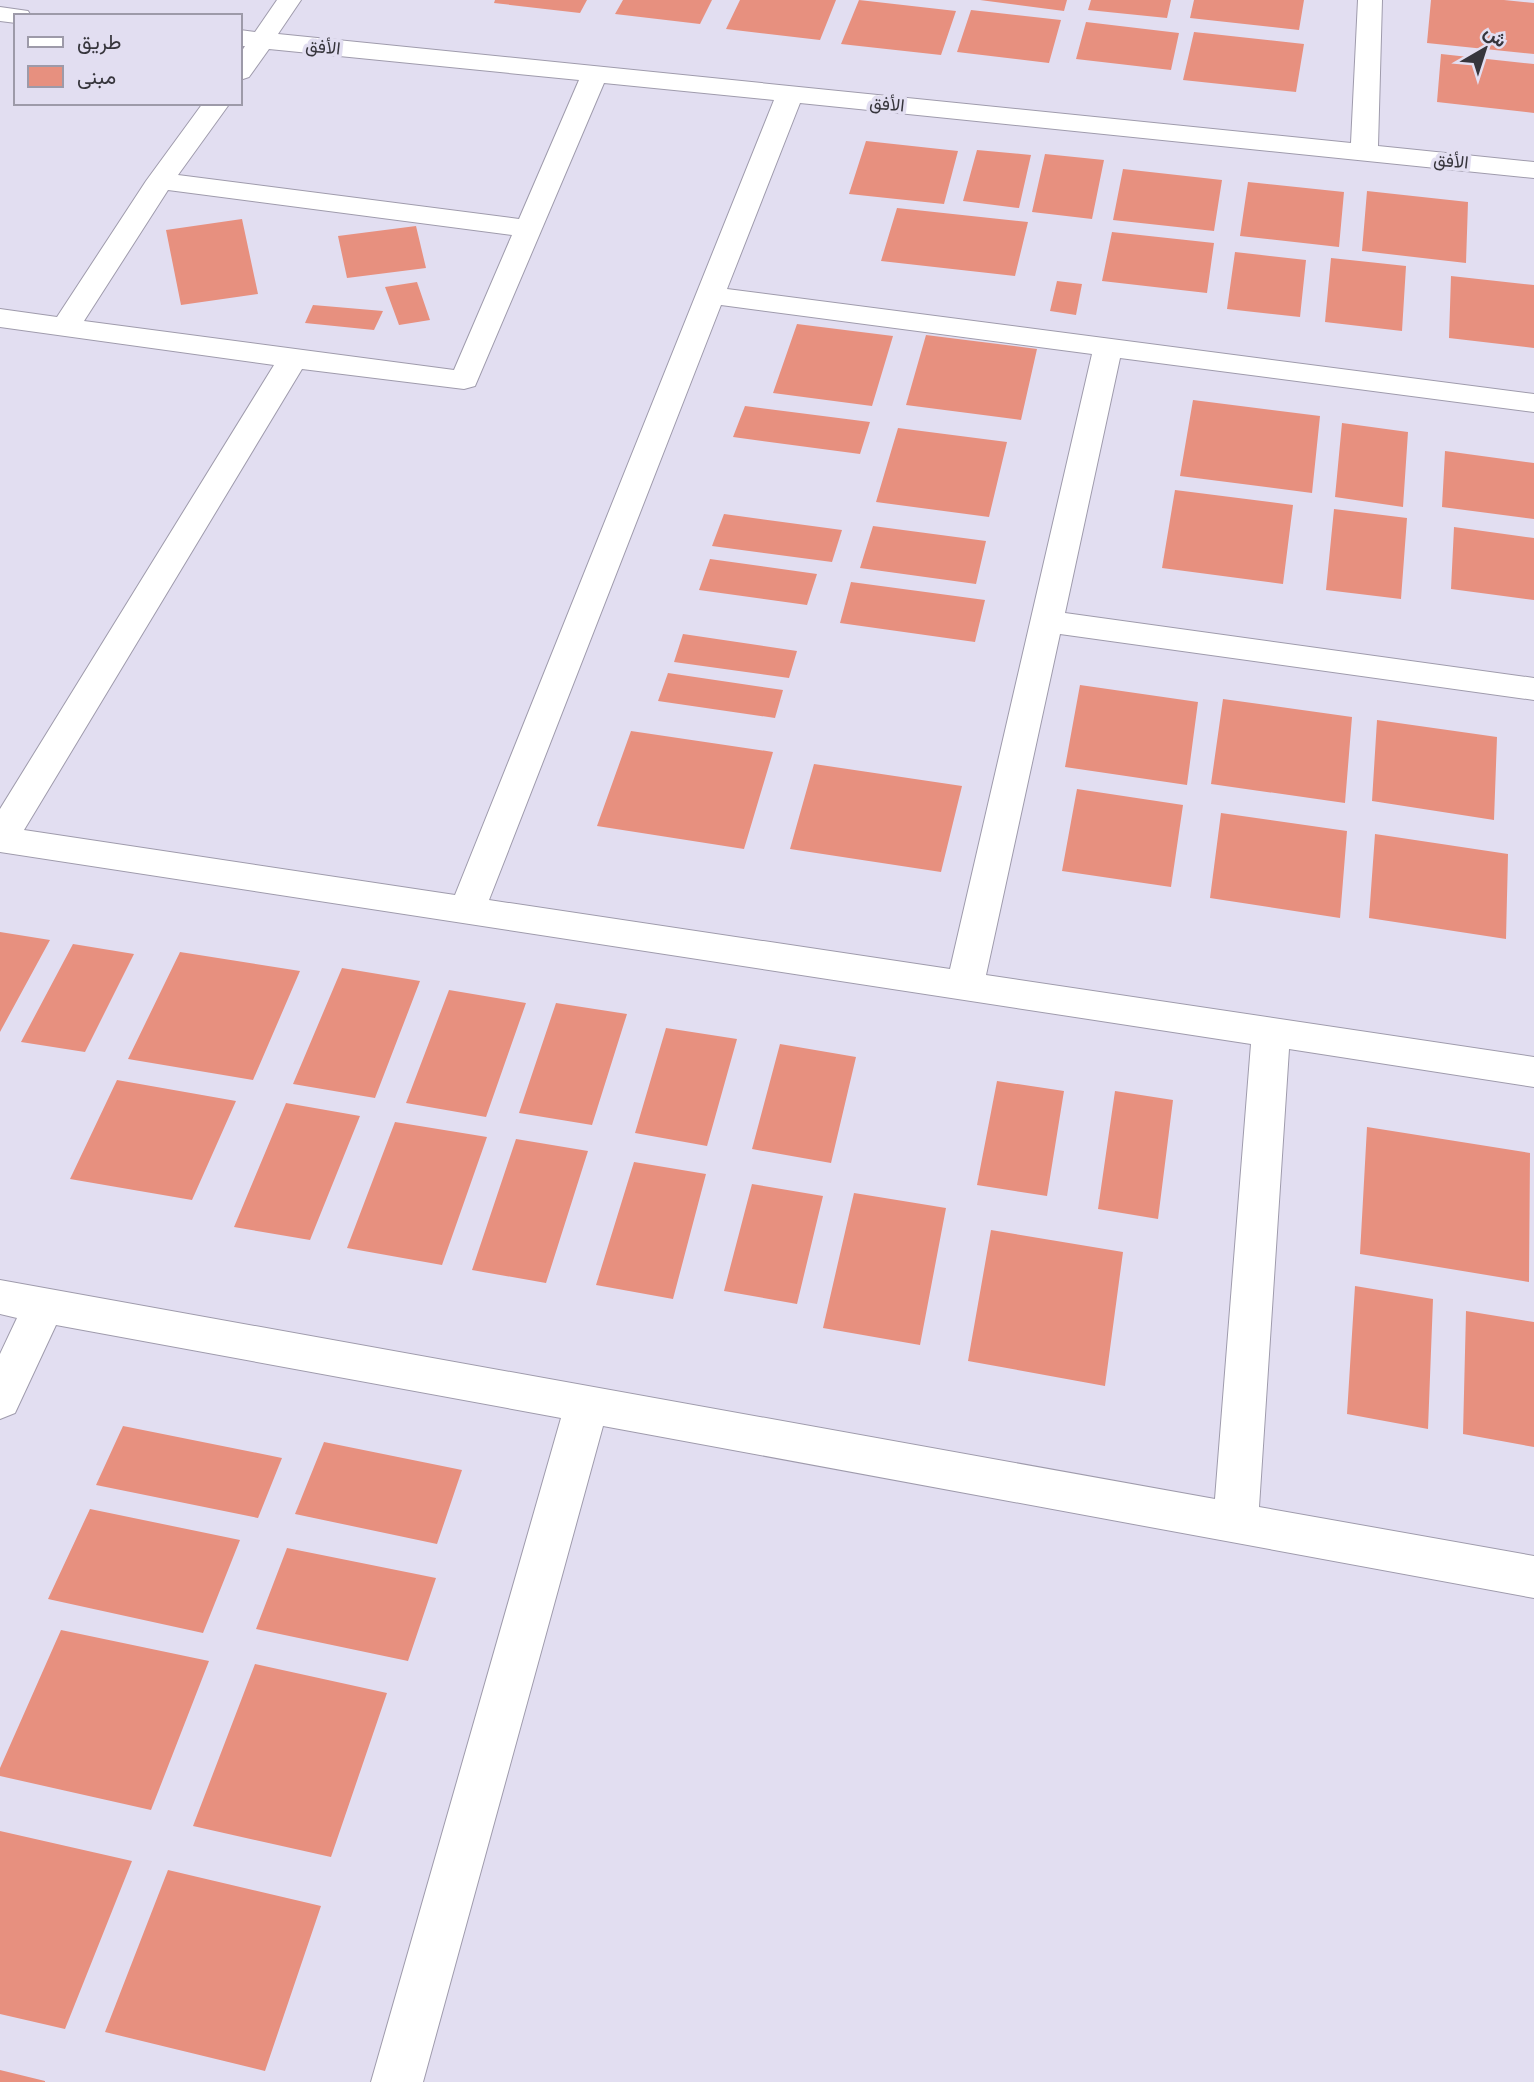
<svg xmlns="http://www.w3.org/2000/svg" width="1534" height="2082" font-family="'PT Sans',Vazirmatn,sans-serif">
	<rect width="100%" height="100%" fill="#e2def1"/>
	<path fill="#e7907f" d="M 495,0 L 587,0 L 580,13 L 494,3 Z
		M 623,0 L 712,0 L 700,24 L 615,14 Z
		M 740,0 L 836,0 L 820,40 L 726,29 Z
		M 859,0 L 956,11 L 941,55 L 841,44 Z
		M 980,0 L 1067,0 L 1064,11 Z
		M 1091,0 L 1171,0 L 1167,18 L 1088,10 Z
		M 1194,0 L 1304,0 L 1299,30 L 1190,18 Z
		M 1431,0 L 1504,0 L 1534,3 L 1534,54 L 1427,43 Z
		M 971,10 L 1061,20 L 1049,63 L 957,52 Z
		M 1086,22 L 1179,33 L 1171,70 L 1076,59 Z
		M 1194,32 L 1304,44 L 1296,92 L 1183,80 Z
		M 1441,54 L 1534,64 L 1534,113 L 1437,102 Z
		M 866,141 L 958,151 L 944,204 L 849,194 Z
		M 977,150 L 1031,155 L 1019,208 L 963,201 Z
		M 1045,154 L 1104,160 L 1092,219 L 1032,212 Z
		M 1123,169 L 1222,180 L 1214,231 L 1113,220 Z
		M 1248,182 L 1344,192 L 1339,247 L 1240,236 Z
		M 1367,191 L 1468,202 L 1466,263 L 1362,251 Z
		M 897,208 L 1028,222 L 1015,276 L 881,261 Z
		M 242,219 L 258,294 L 181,305 L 166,230 Z
		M 416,226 L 426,268 L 347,278 L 338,236 Z
		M 1112,232 L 1214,243 L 1207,293 L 1102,281 Z
		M 1235,252 L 1306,260 L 1300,317 L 1227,309 Z
		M 1331,258 L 1406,266 L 1402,331 L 1325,322 Z
		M 1451,276 L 1534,285 L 1534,348 L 1449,338 Z
		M 1057,281 L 1082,284 L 1076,315 L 1050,311 Z
		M 417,282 L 430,320 L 399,325 L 385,287 Z
		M 313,305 L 383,311 L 374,330 L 305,323 Z
		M 797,324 L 893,336 L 872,406 L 773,393 Z
		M 926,335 L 1037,349 L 1021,420 L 906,405 Z
		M 1193,400 L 1320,416 L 1312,493 L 1180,476 Z
		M 745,406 L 870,422 L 860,454 L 733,437 Z
		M 1342,423 L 1408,432 L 1403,507 L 1335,497 Z
		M 898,428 L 1007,442 L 989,517 L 876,502 Z
		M 1445,451 L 1534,463 L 1534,519 L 1442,507 Z
		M 1175,490 L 1293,505 L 1283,584 L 1162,568 Z
		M 1334,509 L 1407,518 L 1401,599 L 1326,590 Z
		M 724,514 L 842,530 L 832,562 L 712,546 Z
		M 873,526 L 986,541 L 976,584 L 860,568 Z
		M 1454,527 L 1534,538 L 1534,600 L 1451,589 Z
		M 710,559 L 817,574 L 807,605 L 699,590 Z
		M 851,582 L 985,600 L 975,642 L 840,623 Z
		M 683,634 L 797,651 L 789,678 L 674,662 Z
		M 668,673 L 783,690 L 775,718 L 658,701 Z
		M 1080,685 L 1198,702 L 1187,785 L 1065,767 Z
		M 1223,699 L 1352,717 L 1345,803 L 1211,784 Z
		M 1377,720 L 1497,737 L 1494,820 L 1372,801 Z
		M 631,731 L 773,752 L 744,849 L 597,826 Z
		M 814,764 L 962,786 L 941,872 L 790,849 Z
		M 1077,789 L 1183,805 L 1171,887 L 1062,871 Z
		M 1221,813 L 1347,831 L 1340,918 L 1210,898 Z
		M 1375,834 L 1508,854 L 1506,939 L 1369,918 Z
		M 0,932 L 50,940 L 0,1032 Z
		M 73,944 L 134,954 L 85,1052 L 21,1042 Z
		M 180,952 L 300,971 L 253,1080 L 128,1059 Z
		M 342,968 L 420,981 L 375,1098 L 293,1084 Z
		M 449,990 L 526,1003 L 486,1117 L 406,1103 Z
		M 556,1003 L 627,1014 L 592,1125 L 519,1113 Z
		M 666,1028 L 737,1039 L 707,1146 L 635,1133 Z
		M 780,1044 L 856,1057 L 831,1163 L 752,1149 Z
		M 117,1080 L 236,1101 L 192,1200 L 70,1179 Z
		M 997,1081 L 1064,1091 L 1047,1196 L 977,1185 Z
		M 1115,1091 L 1173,1100 L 1158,1219 L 1098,1209 Z
		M 286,1103 L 360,1116 L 310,1240 L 234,1227 Z
		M 395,1122 L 487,1137 L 442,1265 L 347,1248 Z
		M 1367,1127 L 1530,1153 L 1529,1282 L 1360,1254 Z
		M 516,1139 L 588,1151 L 546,1283 L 472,1270 Z
		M 634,1162 L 706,1174 L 673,1299 L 596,1285 Z
		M 752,1184 L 823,1196 L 797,1304 L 724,1291 Z
		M 854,1193 L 946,1208 L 920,1345 L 823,1328 Z
		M 991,1230 L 1123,1252 L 1105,1386 L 968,1361 Z
		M 1355,1286 L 1433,1299 L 1428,1429 L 1347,1414 Z
		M 1466,1311 L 1534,1322 L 1534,1447 L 1463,1434 Z
		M 123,1426 L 282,1458 L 258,1518 L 96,1485 Z
		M 324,1442 L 462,1470 L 437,1544 L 295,1514 Z
		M 90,1509 L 240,1540 L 203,1633 L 48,1599 Z
		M 287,1548 L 436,1578 L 408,1661 L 256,1629 Z
		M 61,1630 L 209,1661 L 151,1810 L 0,1776 L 0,1768 Z
		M 255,1664 L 387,1693 L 331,1857 L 193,1826 Z
		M 0,1831 L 132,1861 L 65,2029 L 0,2014 Z
		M 168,1870 L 321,1906 L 265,2071 L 105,2032 Z
		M 0,2070 L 45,2081 L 45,2082 L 0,2082 Z"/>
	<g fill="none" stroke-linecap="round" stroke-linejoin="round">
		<defs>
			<path id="street" d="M 277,0 L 301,0 L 278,34 L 1351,143 L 1358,0 L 1382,0 L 1378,146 L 1534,162 L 1534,178 L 800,103 L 727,289 L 1534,394 L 1534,412 L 1120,358 L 1065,613 L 1534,678 L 1534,700 L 1060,634 L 986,975 L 1534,1057 L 1534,1087 L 1289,1049 L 1259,1507 L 1534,1556 L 1534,1598 L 603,1426 L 423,2082 L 371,2082 L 561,1418 L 56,1325 L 15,1413 L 0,1419 L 0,1354 L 17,1318 L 0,1314 L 0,1280 L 1215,1499 L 1251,1044 L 0,852 L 0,809 L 274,365 L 0,327 L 0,309 L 57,317 L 146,181 L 203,103 L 230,103 L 178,175 L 519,219 L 579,80 L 269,49 L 249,77 L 240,80 L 240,54 L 245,46 L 240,46 L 240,30 L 255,32 ZM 604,83 L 774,100 L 455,895 L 24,830 L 302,369 L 464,389 L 475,386 ZM 168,190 L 512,235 L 454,370 L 84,321 ZM 721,305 L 1092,354 L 950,969 L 489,900 Z
				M 0,7 L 28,11 L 31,16 L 16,16 L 16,23 L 0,21 Z"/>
		</defs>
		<use href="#street" stroke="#9f9bac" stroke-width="2"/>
		<use href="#street" fill="#fff" fill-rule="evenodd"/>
	</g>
	<g text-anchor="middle" stroke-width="7" stroke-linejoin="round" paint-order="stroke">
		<g font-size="18" fill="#36353c" stroke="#e2def1">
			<text transform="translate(323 47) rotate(6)" y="6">الأفق</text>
			<text transform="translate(887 104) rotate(6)" y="6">الأفق</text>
			<text transform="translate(1451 161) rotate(6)" y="6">الأفق</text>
		</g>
	</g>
	<rect x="14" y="14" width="228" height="91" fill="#e2def1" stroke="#9d9aa9" stroke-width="2"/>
	<rect x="28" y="37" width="35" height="10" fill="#ffffff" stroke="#9d9aa9" stroke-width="2"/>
	<text x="77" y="49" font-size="21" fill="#36353c">طريق</text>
	<rect x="28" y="66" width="35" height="21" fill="#e7907f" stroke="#9d9aa9" stroke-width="2"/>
	<text x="77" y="84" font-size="21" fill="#36353c">مبنى</text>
	<g transform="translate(1485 49) rotate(39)" stroke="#e2def1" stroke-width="5" paint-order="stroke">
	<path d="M0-5L12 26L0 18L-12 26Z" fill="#36353c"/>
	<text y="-10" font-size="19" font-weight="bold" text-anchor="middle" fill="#36353c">ش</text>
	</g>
</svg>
